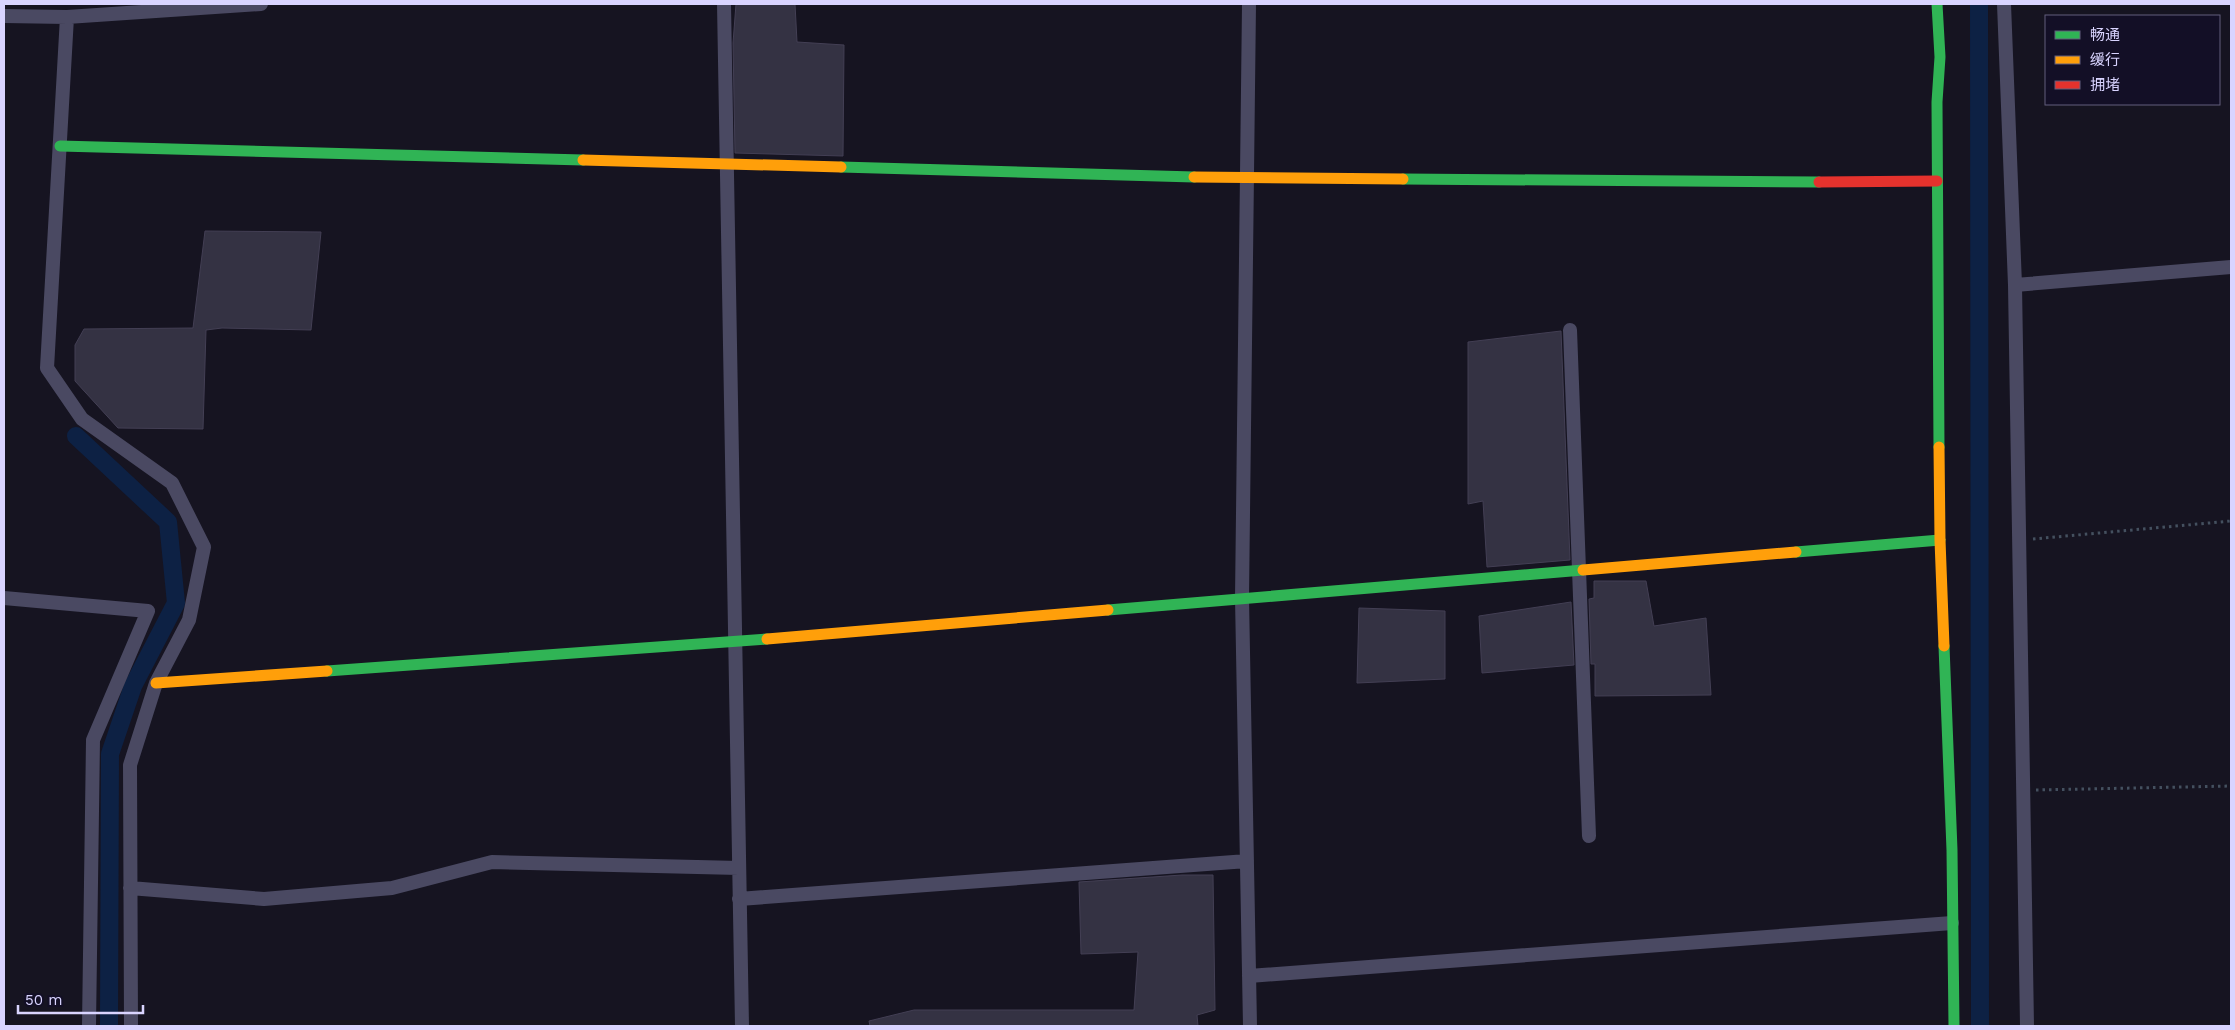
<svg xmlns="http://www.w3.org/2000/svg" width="2235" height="1030" font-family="'Work Sans','Noto Sans SC',sans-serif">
	<rect width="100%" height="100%" fill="#161421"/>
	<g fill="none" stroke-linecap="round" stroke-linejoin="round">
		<path stroke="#0d2144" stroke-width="18" d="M 1979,4 L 1980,1026
			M 76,436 L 168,522 L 176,603 L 133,686 L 110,754 L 109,1026"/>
	</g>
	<path fill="#343243" stroke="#433f54" d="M 736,4 L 795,4 L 797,42 L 844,45 L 843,156 L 735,153 L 733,43 Z
		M 205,231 L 321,232 L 311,330 L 222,328 L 206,330 L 203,429 L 118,428 L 75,381 L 75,345 L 84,329 L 193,328 Z
		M 1561,331 L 1570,560 L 1487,567 L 1483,501 L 1468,504 L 1468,342 Z
		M 1594,581 L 1646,581 L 1654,626 L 1706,618 L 1711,695 L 1595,696 L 1595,664 L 1591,664 L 1589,599 L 1594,598 Z
		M 1571,602 L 1574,665 L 1482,673 L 1479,616 Z
		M 1359,608 L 1445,611 L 1445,679 L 1357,683 Z
		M 1182,875 L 1213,875 L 1215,1010 L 1197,1015 L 1198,1026 L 870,1026 L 869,1021 L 914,1010 L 1134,1010 L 1138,952 L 1081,954 L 1079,882 Z"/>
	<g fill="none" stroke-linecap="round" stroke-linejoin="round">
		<path stroke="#44505f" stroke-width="3" stroke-dasharray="2.5 4" stroke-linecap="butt" d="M 2033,539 L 2231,521
			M 2036,790 L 2231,786"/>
		<path stroke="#4a4962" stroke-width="14" d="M 724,4 L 742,1026
			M 1249,4 L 1242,598 L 1250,1026
			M 2004,4 L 2015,285 L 2027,1026
			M 4,16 L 67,17 L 261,4
			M 67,17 L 47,368 L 82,419 L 172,483 L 204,547 L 189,620 L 156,683 L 130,765 L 131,1026
			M 2015,285 L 2231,267
			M 1570,330 L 1589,836
			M 4,598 L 148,611 L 93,740 L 89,1026
			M 130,888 L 264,899 L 392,888 L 492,862 L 739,868
			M 739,899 L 1247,861
			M 1249,976 L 1952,923"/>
		<path stroke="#30b455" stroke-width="11" d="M 1937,4 L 1940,57 L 1937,102 L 1939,447
			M 60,146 L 583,160
			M 841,167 L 1194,177
			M 1403,179 L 1819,182
			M 1796,552 L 1940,540
			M 1108,610 L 1583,570
			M 1944,646 L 1952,850 L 1954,1026
			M 327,671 L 767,639"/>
		<path stroke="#ff9f0a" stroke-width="11" d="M 583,160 L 841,167
			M 1194,177 L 1403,179
			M 1939,447 L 1940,540 L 1944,646
			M 1583,570 L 1796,552
			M 767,639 L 1108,610
			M 156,683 L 327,671"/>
		<path stroke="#e5322d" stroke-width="11" d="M 1819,182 L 1937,181"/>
	</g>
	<rect width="2235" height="1030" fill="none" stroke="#d9d4ff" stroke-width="10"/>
	<rect x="2045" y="15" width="175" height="90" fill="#130f26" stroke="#625e7d"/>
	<rect x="2055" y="31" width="25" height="8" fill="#30b455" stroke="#625e7d"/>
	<text x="2090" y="40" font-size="15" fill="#d9d4ff">畅通</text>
	<rect x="2055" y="56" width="25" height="8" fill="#ff9f0a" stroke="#625e7d"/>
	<text x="2090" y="65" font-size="15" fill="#d9d4ff">缓行</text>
	<rect x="2055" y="81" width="25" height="8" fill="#e5322d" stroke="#625e7d"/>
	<text x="2090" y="90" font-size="15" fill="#d9d4ff">拥堵</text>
	<path d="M18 1005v8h125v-8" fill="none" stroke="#d9d4ff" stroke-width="2.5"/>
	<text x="25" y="1005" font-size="15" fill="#d9d4ff" stroke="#130f26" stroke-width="4" paint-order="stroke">50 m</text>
</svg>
